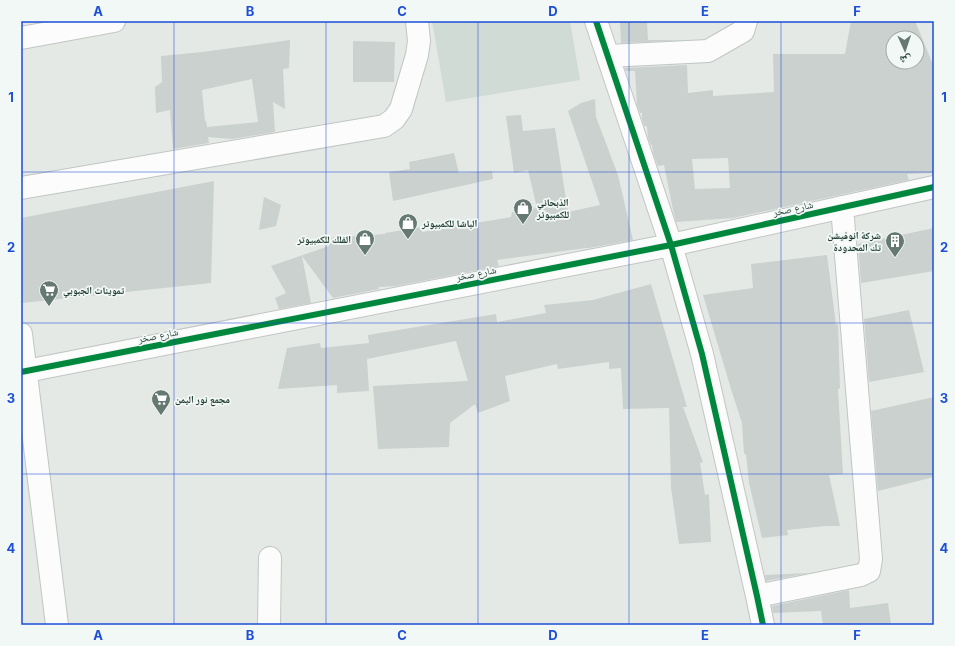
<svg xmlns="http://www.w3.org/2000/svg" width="955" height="646" font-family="Inter,'Noto Naskh Arabic',sans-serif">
	<rect width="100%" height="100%" fill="#e4e9e6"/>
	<path fill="#d1dbd6" d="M 432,21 L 570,21 L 580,80 L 446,102 Z"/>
	<path fill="#cbd1ce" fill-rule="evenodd" d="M 620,21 L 647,21 L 648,40 L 687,40 L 621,43 Z
		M 851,21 L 915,21 L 934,67 L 934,173 L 907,174 L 909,180 L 733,218 L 676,222 L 673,210 L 664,165 L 658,166 L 653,153 L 652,145 L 651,145 L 648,138 L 647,126 L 644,126 L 642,119 L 642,113 L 640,113 L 637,105 L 635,71 L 626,71 L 625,68 L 687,65 L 688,93 L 713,90 L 713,96 L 774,92 L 773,54 L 845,54 ZM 893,38 L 917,38 L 917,62 L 893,62 ZM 728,158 L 730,188 L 695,189 L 692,159 Z
		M 290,40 L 289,68 L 283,69 L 285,109 L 273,102 L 275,132 L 232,139 L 208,137 L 209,143 L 173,149 L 170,110 L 156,113 L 155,87 L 162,82 L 161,56 L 202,52 ZM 252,79 L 258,122 L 207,127 L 206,121 L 205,121 L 202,90 Z
		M 353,41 L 395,42 L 394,82 L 353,82 Z
		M 595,99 L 596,117 L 618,175 L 633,240 L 589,248 L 586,248 L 497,260 L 499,266 L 396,286 L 379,287 L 379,289 L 333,298 L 302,256 L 311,303 L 279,309 L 275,298 L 286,293 L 271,266 L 329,246 L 328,238 L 385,234 L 385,233 L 422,227 L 422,232 L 511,217 L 512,212 L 537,208 L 528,170 L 514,173 L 506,116 L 521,115 L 523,131 L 555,128 L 568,212 L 600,205 L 568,111 L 581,103 Z
		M 454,153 L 459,173 L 492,171 L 493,179 L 393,201 L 389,172 L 410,169 L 409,162 Z
		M 214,181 L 211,283 L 22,303 L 21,293 L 21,218 Z
		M 264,197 L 281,205 L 276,226 L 259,230 Z
		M 934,228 L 934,271 L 861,283 L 858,244 Z
		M 827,255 L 836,325 L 838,324 L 840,388 L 838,389 L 843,474 L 829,475 L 840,526 L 825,526 L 787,530 L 788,535 L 762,538 L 749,483 L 746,454 L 744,454 L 742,423 L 731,389 L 703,295 L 753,288 L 751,264 Z
		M 651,284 L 687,407 L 683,407 L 703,462 L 700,463 L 705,495 L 709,494 L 711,542 L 679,544 L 671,488 L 669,408 L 623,409 L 621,368 L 609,369 L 609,362 L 558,369 L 557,364 L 505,376 L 510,401 L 478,413 L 475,404 L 450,423 L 449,447 L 378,449 L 373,386 L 468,381 L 456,341 L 367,359 L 369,391 L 337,393 L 337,385 L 278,389 L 287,348 L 320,343 L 321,348 L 369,343 L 368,335 L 496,314 L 497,322 L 546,313 L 544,305 L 593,300 Z
		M 909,310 L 924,372 L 869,382 L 864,319 Z
		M 934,397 L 934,477 L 878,491 L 871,411 Z
		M 809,573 L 766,581 L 765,575 Z
		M 849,590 L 850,608 L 888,603 L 891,625 L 823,625 L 821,611 L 773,613 L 772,606 Z"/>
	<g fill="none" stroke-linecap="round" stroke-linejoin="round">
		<defs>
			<path id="minor" d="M 596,21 L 671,245 L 702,354 L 757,596 L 763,625
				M 21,38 L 114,21
				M 608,56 L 708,51 L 743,31 L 746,21
				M 21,188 L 384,126 L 394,119 L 401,109 L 417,55 L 419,41 L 417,21
				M 21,334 L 57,625
				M 21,372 L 671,245 L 934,187
				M 757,596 L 861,575 L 869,571 L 871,559 L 842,207
				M 269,625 L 270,558"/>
		</defs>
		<use href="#minor" stroke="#c1c6c3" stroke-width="24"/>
		<use href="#minor" stroke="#fbfcfb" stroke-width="22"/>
		<defs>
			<path id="cycleway" d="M 596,21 L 671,245 L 702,354 L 757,596 L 763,625
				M 21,372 L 671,245 L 934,187"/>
		</defs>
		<use href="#cycleway" stroke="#f2f8f5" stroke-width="8"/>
		<use href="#cycleway" stroke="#00873e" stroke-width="6"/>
	</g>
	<path fill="none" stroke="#1d4ed8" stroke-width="1" stroke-opacity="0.55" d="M 174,21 L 174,625M 326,21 L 326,625M 478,21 L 478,625M 629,21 L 629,625M 781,21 L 781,625M 21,172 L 934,172M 21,323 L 934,323M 21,474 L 934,474"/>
	<defs>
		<symbol id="shop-pin" viewBox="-11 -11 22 30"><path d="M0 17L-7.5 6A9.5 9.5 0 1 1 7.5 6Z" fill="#657972" stroke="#f2f8f5"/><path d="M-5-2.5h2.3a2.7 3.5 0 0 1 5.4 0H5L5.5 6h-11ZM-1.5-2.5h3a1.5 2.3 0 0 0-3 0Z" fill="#fff"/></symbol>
		<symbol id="building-pin" viewBox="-11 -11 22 30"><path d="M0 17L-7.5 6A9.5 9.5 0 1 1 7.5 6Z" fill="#657972" stroke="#f2f8f5"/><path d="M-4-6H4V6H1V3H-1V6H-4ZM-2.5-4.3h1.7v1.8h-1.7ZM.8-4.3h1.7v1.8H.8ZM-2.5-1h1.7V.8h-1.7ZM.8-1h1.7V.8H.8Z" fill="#fff"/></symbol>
		<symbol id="supermarket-pin" viewBox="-11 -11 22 30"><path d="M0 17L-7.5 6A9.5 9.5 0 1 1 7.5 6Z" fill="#657972" stroke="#f2f8f5"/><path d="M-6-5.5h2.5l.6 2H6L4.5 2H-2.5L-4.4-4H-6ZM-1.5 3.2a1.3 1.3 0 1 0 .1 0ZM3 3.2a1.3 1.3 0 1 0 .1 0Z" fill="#fff"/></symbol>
	</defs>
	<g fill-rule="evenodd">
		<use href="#shop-pin" x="512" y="197" width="22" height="30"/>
		<use href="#shop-pin" x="397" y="212" width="22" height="30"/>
		<use href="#shop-pin" x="354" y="228" width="22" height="30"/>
		<use href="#building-pin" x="884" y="230" width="22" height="30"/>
		<use href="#supermarket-pin" x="38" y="279" width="22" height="30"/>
		<use href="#supermarket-pin" x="150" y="388" width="22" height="30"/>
	</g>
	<g text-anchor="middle" stroke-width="3.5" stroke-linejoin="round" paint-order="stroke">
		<g font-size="10" font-weight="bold" fill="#213d33" stroke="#f2f8f5" text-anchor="start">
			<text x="537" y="206">الذبحاني<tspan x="537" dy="12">للكمبيوتر</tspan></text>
			<text x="422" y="227">الباشا للكمبيوتر</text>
			<text x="881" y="239" text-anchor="end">شركة انوفيشن<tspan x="881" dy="12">تك المحدودة</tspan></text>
			<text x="351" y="243" text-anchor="end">الفلك للكمبيوتر</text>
			<text x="63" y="294">تموينات الجبوبي</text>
			<text x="175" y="403">مجمع نور اليمن</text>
		</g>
		<g font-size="10" fill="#213d33" stroke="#f2f8f5">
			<text transform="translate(793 208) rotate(-12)" y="4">شارع صخر</text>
			<text transform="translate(476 273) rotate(-11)" y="4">شارع صخر</text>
			<text transform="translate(158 335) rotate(-11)" y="4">شارع صخر</text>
		</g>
	</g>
	<rect width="955" height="646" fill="none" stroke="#f2f8f5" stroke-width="44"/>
	<g transform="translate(905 50) rotate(177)"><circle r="19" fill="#f2f8f5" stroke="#9eada7"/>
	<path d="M0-3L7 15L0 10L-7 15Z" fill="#657972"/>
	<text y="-6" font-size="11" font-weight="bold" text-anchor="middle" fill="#213d33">ش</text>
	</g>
	<rect x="22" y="22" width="911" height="602" fill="none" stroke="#1d4ed8" stroke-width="1.5"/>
	<g font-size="13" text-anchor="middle" font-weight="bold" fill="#1d4ed8">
		<text x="98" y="16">A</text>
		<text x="250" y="16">B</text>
		<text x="402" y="16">C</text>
		<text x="553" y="16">D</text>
		<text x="705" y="16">E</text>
		<text x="857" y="16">F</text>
		<text x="11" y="102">1</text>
		<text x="944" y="102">1</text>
		<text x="11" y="252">2</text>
		<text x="944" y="252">2</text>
		<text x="11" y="403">3</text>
		<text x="944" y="403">3</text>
		<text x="11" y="553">4</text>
		<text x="944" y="553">4</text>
		<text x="98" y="640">A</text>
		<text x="250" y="640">B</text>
		<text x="402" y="640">C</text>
		<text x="553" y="640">D</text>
		<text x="705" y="640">E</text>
		<text x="857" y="640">F</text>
	</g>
</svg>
